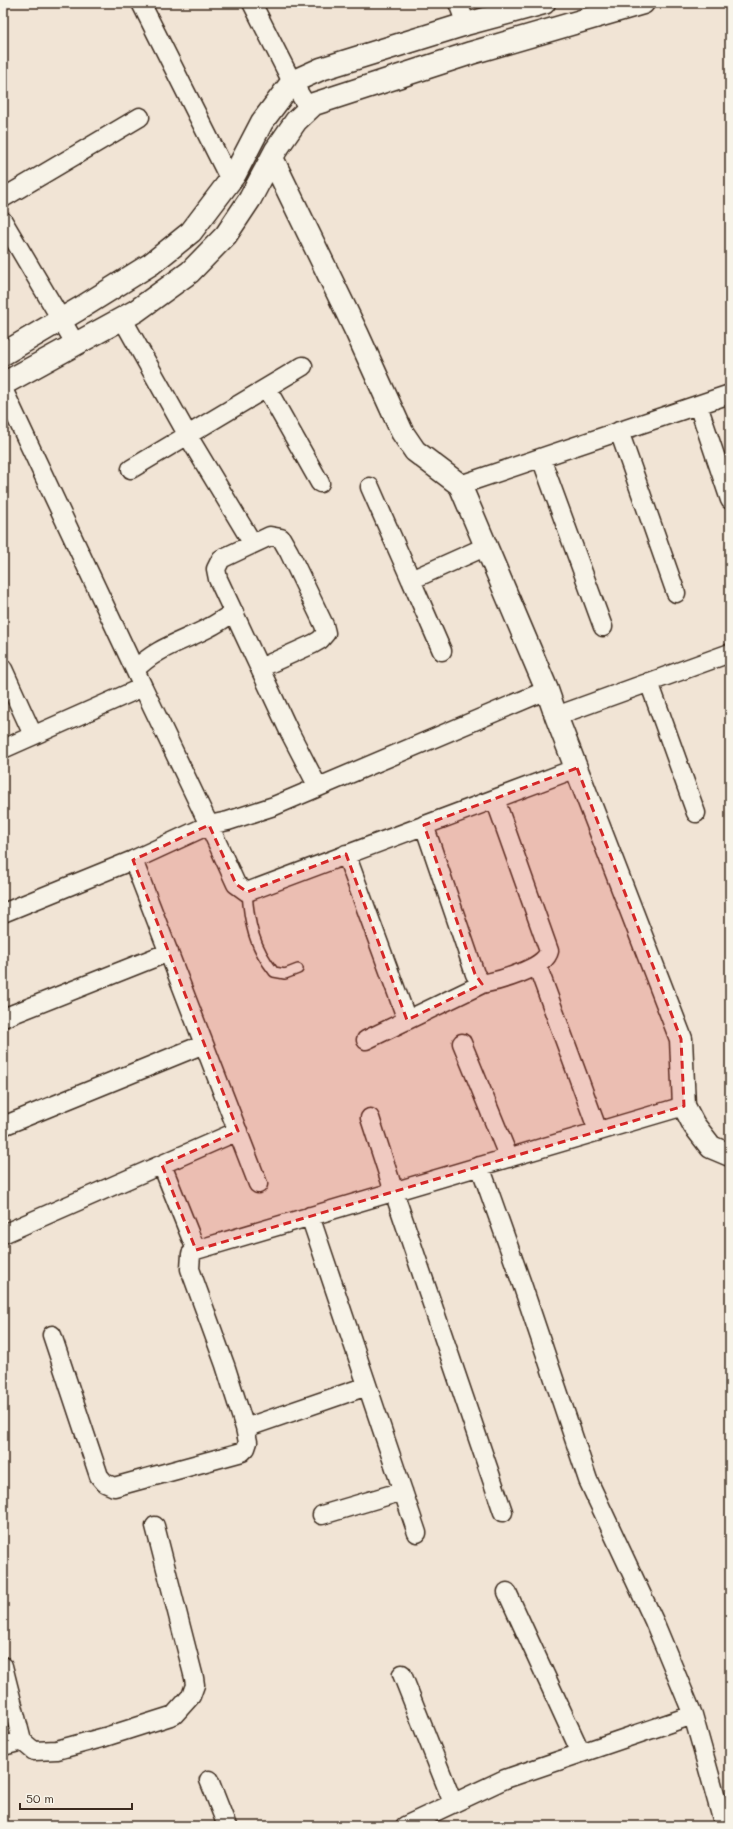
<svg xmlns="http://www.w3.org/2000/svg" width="733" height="1829" font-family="Mali,sans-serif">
	<rect width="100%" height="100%" fill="#f1e4d5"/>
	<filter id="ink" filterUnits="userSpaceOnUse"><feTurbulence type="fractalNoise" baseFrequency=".025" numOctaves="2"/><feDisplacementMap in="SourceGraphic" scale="8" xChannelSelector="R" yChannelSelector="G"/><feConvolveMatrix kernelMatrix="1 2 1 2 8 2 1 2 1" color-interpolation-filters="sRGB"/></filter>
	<g filter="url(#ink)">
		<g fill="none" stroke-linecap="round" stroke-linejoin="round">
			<defs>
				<path id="service" d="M 247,892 C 249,923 254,947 274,972 L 285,974 L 298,969"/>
				<path id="minor" d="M 141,3 L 230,180
					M 252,3 L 292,82 L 309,109
					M 458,3 L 466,24
					M 3,198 L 140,117
					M 3,221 L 75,343
					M 122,318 L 191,441 L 253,544
					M 3,389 L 143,687 L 3,749
					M 267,389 L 320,483
					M 698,405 L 730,500
					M 619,431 L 676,593
					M 541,458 L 603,627
					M 131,469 L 303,366
					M 460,485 L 730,394
					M 370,487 L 411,580 L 487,546
					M 411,580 L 442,651
					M 260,668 L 313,644 L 320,640 L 326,633 L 324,625 L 289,552 L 281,538 L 270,536 L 221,559 L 216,569 L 218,579 L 289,731 L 318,787
					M 3,669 L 33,735
					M 135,670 C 155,648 184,641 210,627 C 218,623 226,617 234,612
					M 649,682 L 696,813
					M 143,687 L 209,825 L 228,821 L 274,806 L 547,690
					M 556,716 L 730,653
					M 424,825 L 475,974 L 482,984 C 498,981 545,969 549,951 L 495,799
					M 346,854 L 407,1020
					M 133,860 L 258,1184
					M 3,913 L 133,860 L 209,825 L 236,884 L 247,892 L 577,768
					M 537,965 L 598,1131
					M 3,1018 L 169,952
					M 366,1040 L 482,984
					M 462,1043 L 509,1158
					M 370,1118 L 394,1192 L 503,1512
					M 3,1126 L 204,1044
					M 162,1165 L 196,1250
					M 480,1166 L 523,1287 L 588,1480 L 654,1621 L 693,1715 L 724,1826
					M 310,1216 L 417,1533
					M 3,1234 L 238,1131
					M 52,1335 L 99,1476 L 105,1483 L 114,1487 L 242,1452 L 246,1448 L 248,1442 L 245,1428 L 225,1365 L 190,1269 L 191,1254 L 196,1250 L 684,1106
					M 245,1428 L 367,1386
					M 322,1515 L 403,1491
					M 507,1592 L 581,1753
					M 3,1666 L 22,1741 L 34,1751 L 57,1750 L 105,1737 L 174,1715 L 191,1696 L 195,1685 L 194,1678 L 155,1526
					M 402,1674 L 453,1803
					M 3,1746 L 22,1741
					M 209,1780 L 227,1826
					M 405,1826 L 505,1779 L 693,1715"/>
				<path id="tertiary" d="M 272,158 L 357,333 L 402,432 L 415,451 L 460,485 L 547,690 L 556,716 L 681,1039 L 684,1106 L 694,1125 L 711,1147 L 730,1155
					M 3,354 L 79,309 L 151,264 L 191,232 L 235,174 L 262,122 L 292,82 L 321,69 L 466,24 L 544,3
					M 3,384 L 136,311 L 190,272 L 226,235 L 250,199 L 276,150 L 296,121 L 314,104 L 471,53 L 643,3"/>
			</defs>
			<use href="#service" stroke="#3b2a1e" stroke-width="12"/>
			<use href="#minor" stroke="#3b2a1e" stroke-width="21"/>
			<use href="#tertiary" stroke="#3b2a1e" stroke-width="25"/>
			<use href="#service" stroke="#f7f3e8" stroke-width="9"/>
			<use href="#minor" stroke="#f7f3e8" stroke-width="18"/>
			<use href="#tertiary" stroke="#f7f3e8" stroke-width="22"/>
		</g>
	</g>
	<path fill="#d62828" fill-opacity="0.2" stroke="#d62828" stroke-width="3" stroke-dasharray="8 5" stroke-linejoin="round" d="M 577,768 L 681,1039 L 684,1106 L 196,1250 L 162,1165 L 238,1131 L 133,860 L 209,825 L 236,884 L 247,892 L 346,854 L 407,1020 L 482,984 L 475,974 L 424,825 Z"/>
	<rect width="733" height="1829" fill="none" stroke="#f7f3e8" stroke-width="16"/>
	<rect x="8" y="8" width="717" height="1813" fill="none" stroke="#3b2a1e" stroke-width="1.5" filter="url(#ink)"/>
	<path d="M20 1803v6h112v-6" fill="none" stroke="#3b2a1e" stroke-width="2"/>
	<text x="26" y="1803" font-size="12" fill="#3b2a1e" stroke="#f7f3e8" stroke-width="3" paint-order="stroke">50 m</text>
</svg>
